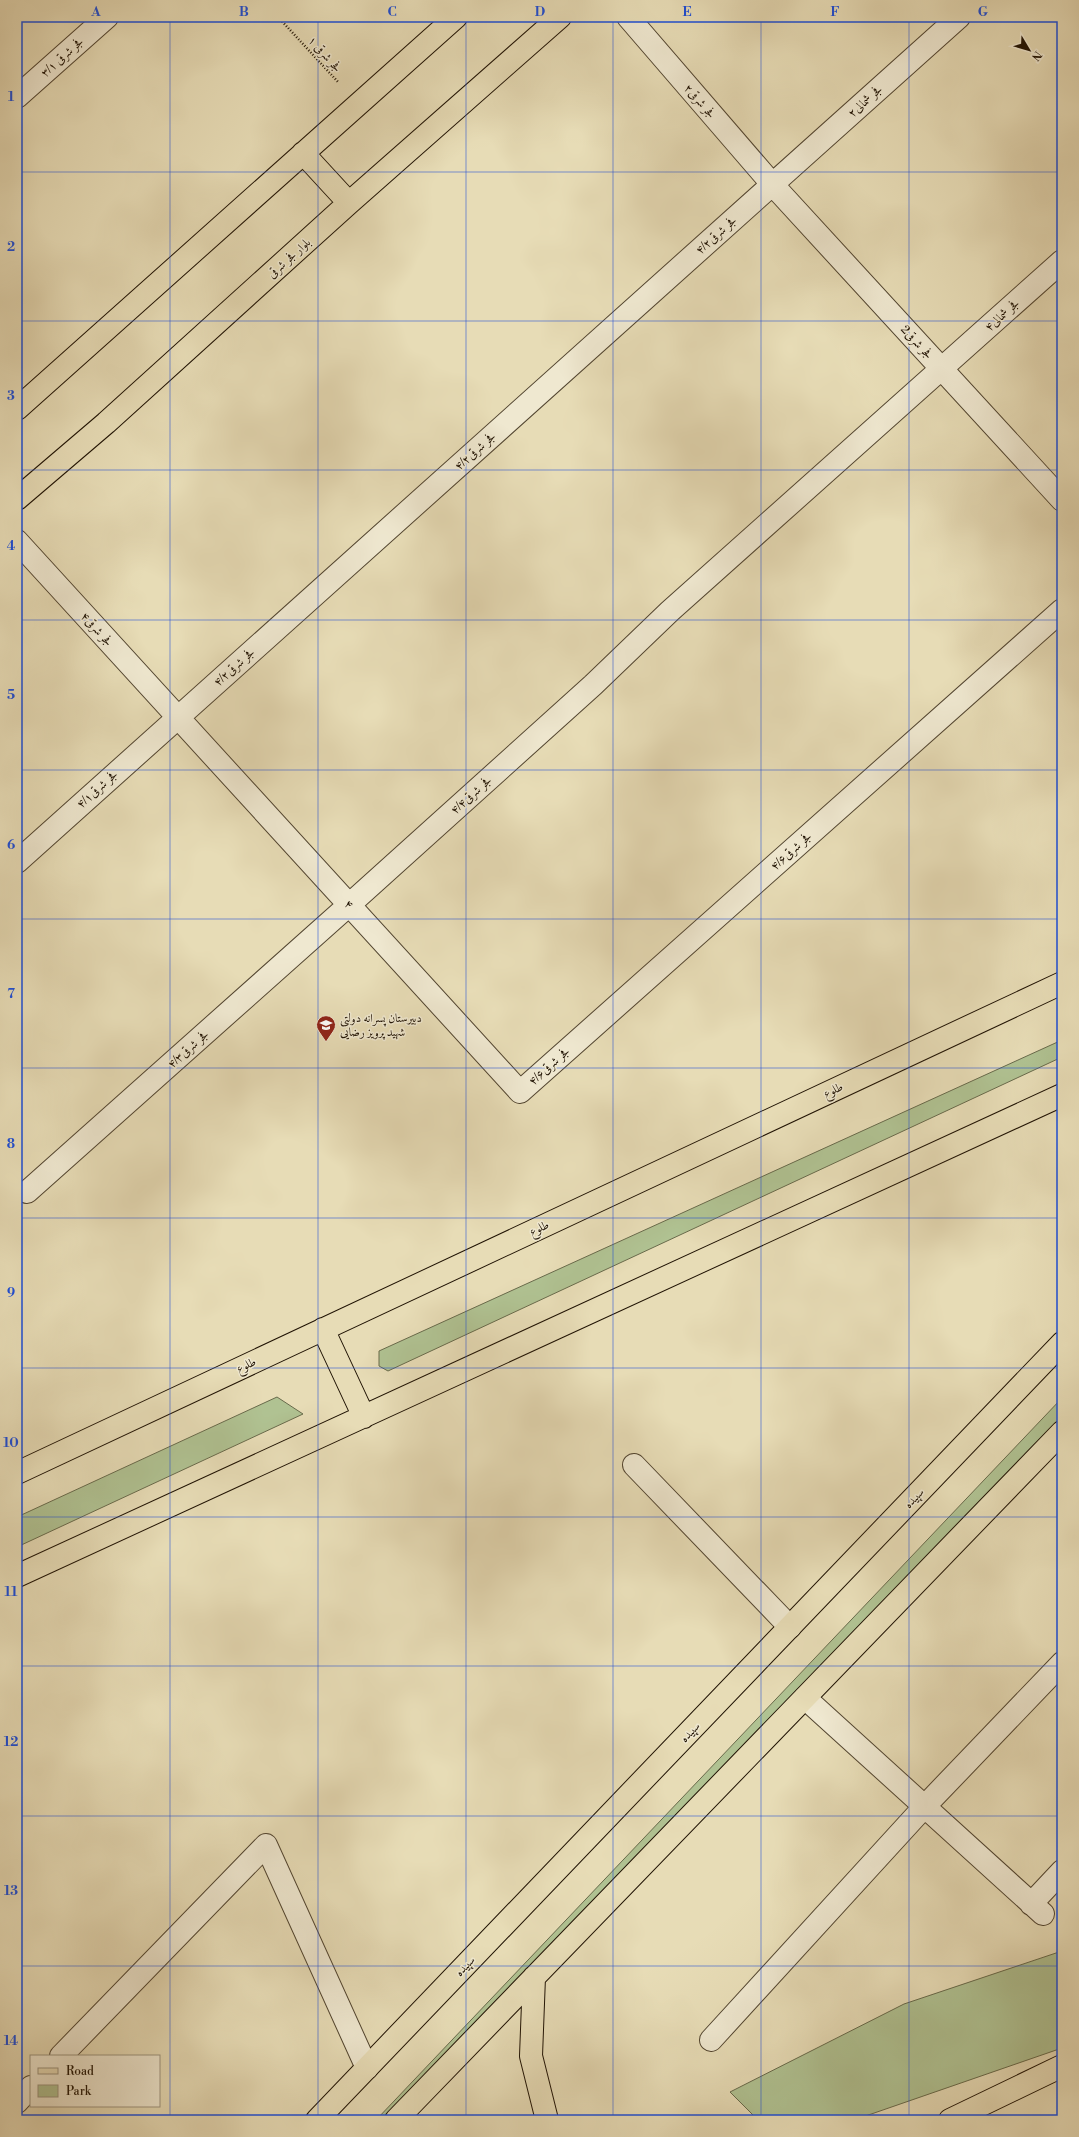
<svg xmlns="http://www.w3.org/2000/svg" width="1079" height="2137" font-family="'Libre Bodoni',Amiri,serif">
	<rect width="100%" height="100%" fill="#e7dcb6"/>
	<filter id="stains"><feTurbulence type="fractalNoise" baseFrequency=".005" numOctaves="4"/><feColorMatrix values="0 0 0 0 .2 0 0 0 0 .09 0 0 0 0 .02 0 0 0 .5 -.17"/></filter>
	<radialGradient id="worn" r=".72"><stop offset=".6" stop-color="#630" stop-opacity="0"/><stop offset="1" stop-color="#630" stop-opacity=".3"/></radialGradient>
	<path fill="#b0c292" stroke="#686a4b" d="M 1062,1040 L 1062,1057 L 388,1371 L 379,1366 L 379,1351 Z
		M 277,1397 L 303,1414 L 17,1547 L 17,1517 Z
		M 1062,1398 L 1062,1416 L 387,2120 L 376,2120 Z
		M 1062,1951 L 1062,2048 L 854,2120 L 758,2120 L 730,2092 L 904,2004 Z"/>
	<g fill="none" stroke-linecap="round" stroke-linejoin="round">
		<defs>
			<path id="minor" d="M 628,17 L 772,184 L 1062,500
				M 17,97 L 107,17
				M 17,541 L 520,1092 L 1062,610
				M 17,862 L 959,17
				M 27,1192 L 349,905 L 593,685 L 670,611 L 1062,261
				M 634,1465 L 790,1627
				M 805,1698 L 1043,1914
				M 1031,1904 L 1062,1871
				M 711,2040 L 924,1807 L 1062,1663
				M 61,2056 L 266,1845 L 367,2068
				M 17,2102 L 31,2087"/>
			<path id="major" d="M 303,153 L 349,203
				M 17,409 L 456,17
				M 17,499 L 106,423 L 349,203 L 560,17
				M 323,1329 L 364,1417
				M 17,1473 L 1062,983
				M 17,1576 L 1062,1095
				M 534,1977 L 531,2056 L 547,2120
				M 317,2120 L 1062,1343
				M 396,2120 L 1062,1432"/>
			<path id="highway" d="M 950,2120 L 1062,2066"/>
		</defs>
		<use href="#minor" stroke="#524530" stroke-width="24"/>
		<use href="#major" stroke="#201304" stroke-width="24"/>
		<use href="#highway" stroke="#201304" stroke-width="24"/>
		<path stroke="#201304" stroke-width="2.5" stroke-dasharray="1 2" stroke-linecap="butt" d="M 278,17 L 339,83"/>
		<use href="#minor" stroke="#efe8d0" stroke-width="22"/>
		<use href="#major" stroke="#e7dcb6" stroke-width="22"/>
		<use href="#highway" stroke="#e7dcb6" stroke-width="22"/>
	</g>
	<path fill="none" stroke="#1d4ed8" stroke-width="1" stroke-opacity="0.55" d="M 170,17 L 170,2120M 318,17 L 318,2120M 466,17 L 466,2120M 613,17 L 613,2120M 761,17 L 761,2120M 909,17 L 909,2120M 17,172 L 1062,172M 17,321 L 1062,321M 17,470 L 1062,470M 17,620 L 1062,620M 17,770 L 1062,770M 17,919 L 1062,919M 17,1068 L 1062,1068M 17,1218 L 1062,1218M 17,1368 L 1062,1368M 17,1517 L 1062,1517M 17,1666 L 1062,1666M 17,1816 L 1062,1816M 17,1966 L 1062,1966"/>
	<defs>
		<symbol id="school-pin" viewBox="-11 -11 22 30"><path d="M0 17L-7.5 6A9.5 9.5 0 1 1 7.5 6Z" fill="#8f2418" stroke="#efe8d0"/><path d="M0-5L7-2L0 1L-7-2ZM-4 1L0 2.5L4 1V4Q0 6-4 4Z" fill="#fff"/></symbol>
	</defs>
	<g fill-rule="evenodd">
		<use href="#school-pin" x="315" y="1014" width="22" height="30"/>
	</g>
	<g text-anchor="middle" stroke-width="3" stroke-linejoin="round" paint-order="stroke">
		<g font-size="12" fill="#201304" stroke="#efe8d0">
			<text transform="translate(325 54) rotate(48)" y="4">۱ فجر شرقی</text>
			<text transform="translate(62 57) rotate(-42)" y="4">۳/۱ فجر شرقی</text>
			<text transform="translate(700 101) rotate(49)" y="4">فجر شرقی۲</text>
			<text transform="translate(865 101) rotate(-42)" y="4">فجر شمالی۲</text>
			<text transform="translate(716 235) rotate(-42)" y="4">فجر شرقی۴/۲</text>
			<text transform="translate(289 258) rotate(-42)" y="4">بلوار فجر شرقی</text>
			<text transform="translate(1002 315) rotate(-42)" y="4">فجر شمالی۴</text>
			<text transform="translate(917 342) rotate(47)" y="4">2فجر شرقی</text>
			<text transform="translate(475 451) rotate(-42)" y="4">فجر شرقی۴/۲</text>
			<text transform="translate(97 629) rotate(48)" y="4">فجر شرقی۴</text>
			<text transform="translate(234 667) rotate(-42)" y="4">فجر شرقی۴/۲</text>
			<text transform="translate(97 789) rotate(-42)" y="4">فجر شرقی۴/۱</text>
			<text transform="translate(471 795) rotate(-42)" y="4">فجر شرقی۴/۴</text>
			<text transform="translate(791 851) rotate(-42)" y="4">فجر شرقی۴/۶</text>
			<text transform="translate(349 904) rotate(48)" y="4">۴</text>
			<text transform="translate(188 1049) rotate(-42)" y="4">فجر شرقی۴/۳</text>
			<text transform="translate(549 1066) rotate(-42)" y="4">فجر شرقی۴/۶</text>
			<text transform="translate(833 1090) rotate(-25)" y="4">طلوع</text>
			<text transform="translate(539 1228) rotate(-25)" y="4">طلوع</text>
			<text transform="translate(246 1365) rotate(-25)" y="4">طلوع</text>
			<text transform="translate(914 1498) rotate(-46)" y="4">سپیده</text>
			<text transform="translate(690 1732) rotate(-46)" y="4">سپیده</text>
			<text transform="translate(465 1966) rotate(-46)" y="4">سپیده</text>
		</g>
		<g font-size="12" fill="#201304" stroke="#efe8d0" text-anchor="start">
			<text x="340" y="1022">دبیرستان پسرانه دولتی<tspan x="340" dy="14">شهید پرویز رضایی</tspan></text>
		</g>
	</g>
	<rect width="1079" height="2137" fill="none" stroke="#e7dcb6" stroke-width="44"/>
	<rect x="30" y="2055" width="130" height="52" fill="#efe8d0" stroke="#9c937e"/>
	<rect x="38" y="2068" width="20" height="6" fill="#e7dcb6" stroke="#9c937e"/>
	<text x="66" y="2075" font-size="12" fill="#201304">Road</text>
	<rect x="38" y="2085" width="20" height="12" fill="#b0c292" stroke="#9c937e"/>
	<text x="66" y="2095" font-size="12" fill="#201304">Park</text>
	<g transform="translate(1029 50) rotate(128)" stroke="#efe8d0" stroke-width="3" paint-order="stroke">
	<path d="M0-3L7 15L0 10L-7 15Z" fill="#201304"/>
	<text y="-6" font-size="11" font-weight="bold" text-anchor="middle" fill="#201304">N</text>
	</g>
	<rect x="22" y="22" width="1035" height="2093" fill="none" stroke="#1d4ed8" stroke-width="1.5"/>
	<g font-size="13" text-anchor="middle" font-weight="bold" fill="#1d4ed8">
		<text x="96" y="16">A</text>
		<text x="244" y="16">B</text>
		<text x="392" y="16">C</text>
		<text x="540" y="16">D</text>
		<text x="687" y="16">E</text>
		<text x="835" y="16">F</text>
		<text x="983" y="16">G</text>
		<text x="11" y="101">1</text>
		<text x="11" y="251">2</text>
		<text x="11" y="400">3</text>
		<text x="11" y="550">4</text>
		<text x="11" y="699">5</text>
		<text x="11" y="849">6</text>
		<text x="11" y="998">7</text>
		<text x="11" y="1148">8</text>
		<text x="11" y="1297">9</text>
		<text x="11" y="1447">10</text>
		<text x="11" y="1596">11</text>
		<text x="11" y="1746">12</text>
		<text x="11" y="1895">13</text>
		<text x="11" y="2045">14</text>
	</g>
	<rect width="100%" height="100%" filter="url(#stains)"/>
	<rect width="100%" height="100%" fill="url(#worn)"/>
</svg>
